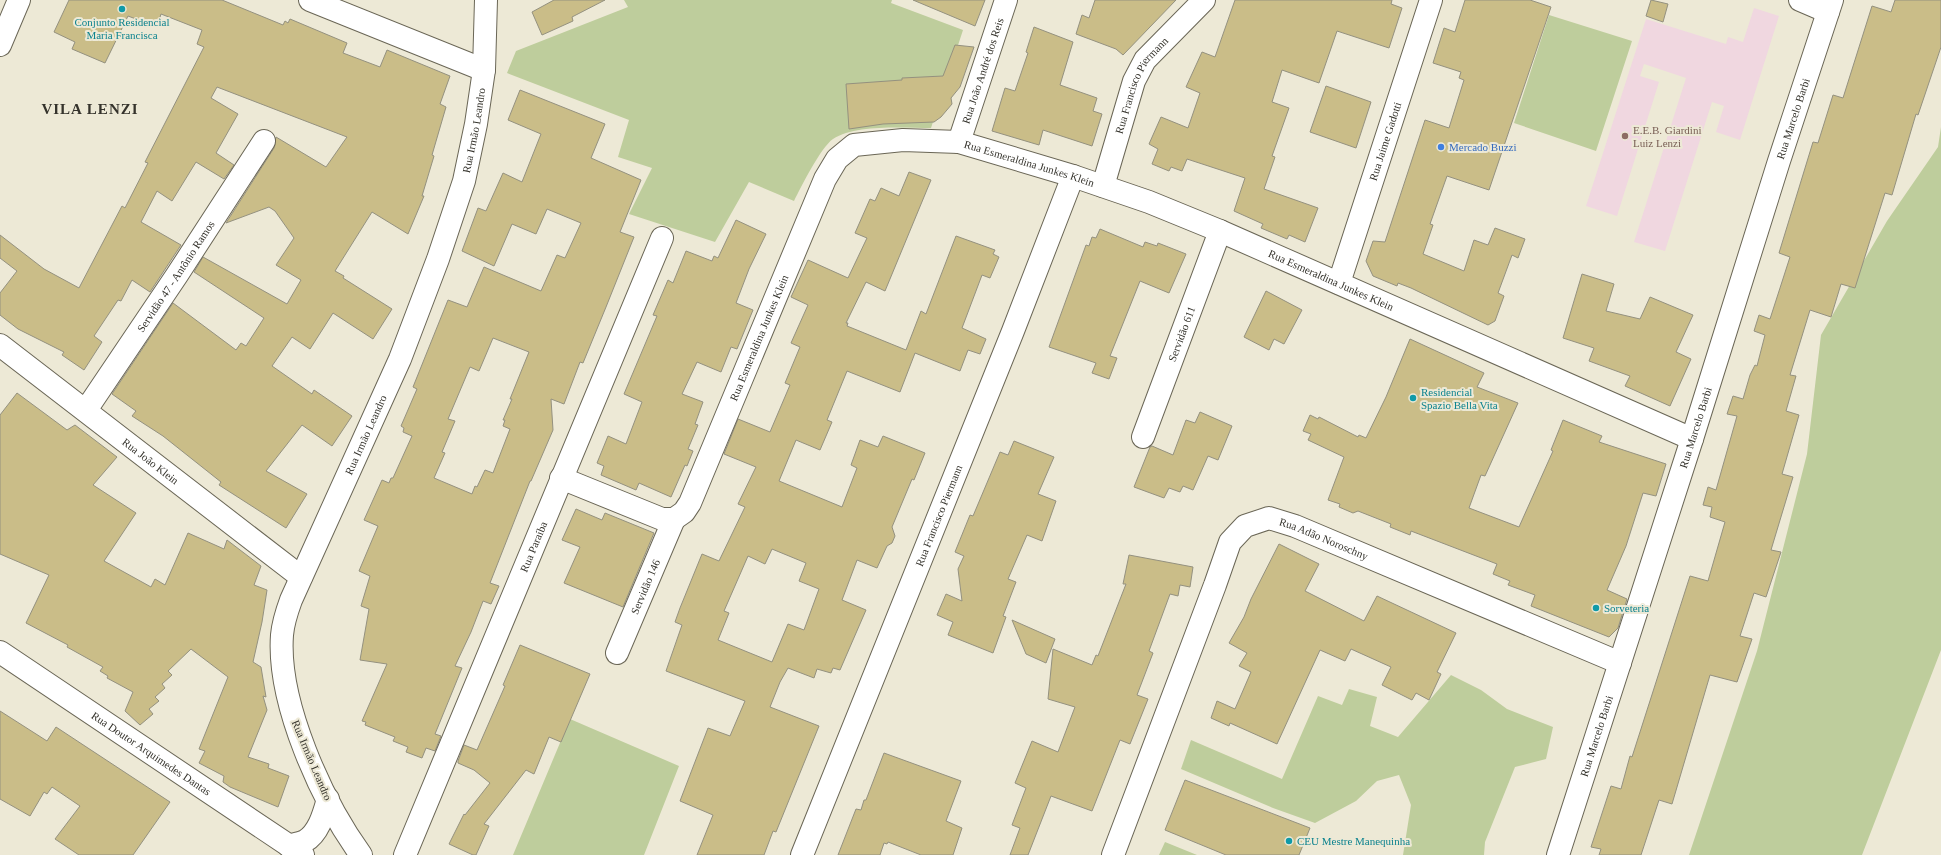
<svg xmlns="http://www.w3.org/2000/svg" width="1941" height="855" font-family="Georgia,serif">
	<rect width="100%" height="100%" fill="#ede9d6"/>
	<path fill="#f0d7e0" d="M 1754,8 L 1779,16 L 1740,140 L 1716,132 L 1724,106 L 1712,102 L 1665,251 L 1634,242 L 1686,78 L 1644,64 L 1640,76 L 1659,82 L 1617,216 L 1586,206 L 1646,19 L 1726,44 L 1728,37 L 1743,42 Z"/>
	<path fill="#becd9c" d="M 624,0 L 892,0 L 891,3 L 963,30 L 931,128 C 904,128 856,124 833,139 C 821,147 801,187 794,201 L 749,182 L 715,242 L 629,214 L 652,168 L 618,157 L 629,120 L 507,73 L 516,51 L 628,7 Z
		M 1549,15 L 1632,41 L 1596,151 L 1514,123 Z
		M 1941,127 L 1941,650 L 1862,855 L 1689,855 L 1757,651 L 1807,454 L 1821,335 L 1887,221 L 1938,147 Z
		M 1451,675 L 1481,690 L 1507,709 L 1553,727 L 1546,759 L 1515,767 L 1485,842 L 1484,855 L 1403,855 L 1411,805 L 1399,775 L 1377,781 L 1356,801 L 1315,823 L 1273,808 L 1181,769 L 1191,740 L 1282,779 L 1318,696 L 1342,705 L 1349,689 L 1377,697 L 1370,726 L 1398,737 Z
		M 570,719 L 679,766 L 644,855 L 513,855 Z
		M 1165,842 L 1197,855 L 1159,855 Z"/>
	<path fill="#cabd88" stroke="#94917f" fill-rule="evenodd" d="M 69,0 L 222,0 L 283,25 L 285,21 L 288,23 L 290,19 L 347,43 L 343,53 L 380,67 L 387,50 L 450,76 L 440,104 L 446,107 L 432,155 L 434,156 L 422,196 L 424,196 L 408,234 L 372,212 L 335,271 L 344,276 L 343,278 L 392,309 L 373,339 L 333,313 L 310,349 L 292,337 L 272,366 L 312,394 L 314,390 L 352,416 L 332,446 L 302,425 L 266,471 L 307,494 L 286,528 L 219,485 L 221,482 L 163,436 L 132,416 L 136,411 L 112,394 L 173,303 L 236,350 L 241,343 L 246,346 L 264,318 L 194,272 L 203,257 L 287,304 L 301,280 L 276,265 L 294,238 L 275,211 L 269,207 L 226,223 L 274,148 L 276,137 L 326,167 L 347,137 L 217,87 L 211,98 L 238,114 L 216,153 L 234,165 L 224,179 L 196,162 L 172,201 L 157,191 L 141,222 L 181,245 L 150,292 L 132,280 L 121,301 L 118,300 L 94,336 L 102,342 L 84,370 L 62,355 L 64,352 L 18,329 L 0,315 L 0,293 L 17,271 L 0,258 L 0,235 L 44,269 L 79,288 L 122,206 L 125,208 L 148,163 L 145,162 L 204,47 L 197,44 L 202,30 L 161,14 L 157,27 L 128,16 L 105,63 L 72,49 L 75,42 L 54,32 Z
		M 554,0 L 605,0 L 572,17 L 573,21 L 542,35 L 532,12 Z
		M 913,0 L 985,0 L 975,26 Z
		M 1095,0 L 1176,0 L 1123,55 L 1116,49 L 1076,34 L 1082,15 L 1089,18 Z
		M 1235,0 L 1392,0 L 1391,4 L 1402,8 L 1389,48 L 1337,31 L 1319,83 L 1282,70 L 1272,102 L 1289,108 L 1272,156 L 1275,157 L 1264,189 L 1318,208 L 1305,242 L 1289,235 L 1287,239 L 1261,228 L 1263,224 L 1234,211 L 1245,178 L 1187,159 L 1182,171 L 1171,167 L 1169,171 L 1152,164 L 1158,149 L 1149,144 L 1161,117 L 1188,128 L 1200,93 L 1186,87 L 1202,52 L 1215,57 Z
		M 1465,0 L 1530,0 L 1551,7 L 1489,190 L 1447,176 L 1430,224 L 1433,225 L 1423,254 L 1464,271 L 1474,240 L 1488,245 L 1495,228 L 1525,239 L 1518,258 L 1512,255 L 1498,293 L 1504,296 L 1495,321 L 1488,325 L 1411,288 L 1398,283 L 1397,286 L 1373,276 L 1366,261 L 1373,241 L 1385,242 L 1425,120 L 1449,128 L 1464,80 L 1459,78 L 1461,72 L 1433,63 L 1444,28 L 1455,32 Z
		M 1651,0 L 1668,4 L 1663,22 L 1646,16 Z
		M 1895,0 L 1941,0 L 1941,47 L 1918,115 L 1916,114 L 1892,195 L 1885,193 L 1855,288 L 1841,284 L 1831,317 L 1810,310 L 1790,375 L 1796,376 L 1786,411 L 1799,415 L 1782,474 L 1793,477 L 1771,550 L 1781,552 L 1766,597 L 1754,593 L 1740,636 L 1752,639 L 1737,682 L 1710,675 L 1672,804 L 1659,800 L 1641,855 L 1599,855 L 1601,849 L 1591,847 L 1611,786 L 1621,789 L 1630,756 L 1632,757 L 1690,576 L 1708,581 L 1725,522 L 1710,517 L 1712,507 L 1703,505 L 1708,487 L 1716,490 L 1737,416 L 1727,414 L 1733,396 L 1743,399 L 1750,375 L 1755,365 L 1757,366 L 1765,335 L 1754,331 L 1759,315 L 1770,319 L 1790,257 L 1779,253 L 1813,142 L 1818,143 L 1833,95 L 1843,98 L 1872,6 L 1891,12 Z
		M 1034,27 L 1073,42 L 1060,85 L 1097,98 L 1093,111 L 1102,114 L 1092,146 L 1043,130 L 1039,145 L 992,131 L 1005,88 L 1015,91 L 1028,53 L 1026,52 Z
		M 955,45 L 974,47 L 960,87 L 951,98 L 952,104 L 941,117 L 934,122 L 883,124 L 849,129 L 846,84 L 902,80 L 902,78 L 943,76 Z
		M 1326,86 L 1371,102 L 1356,148 L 1310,132 Z
		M 520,90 L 605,124 L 591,158 L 641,180 L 620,232 L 634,237 L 606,307 L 583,363 L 580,362 L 564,404 L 551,399 L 553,430 L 531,481 L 530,481 L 490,583 L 499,586 L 491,604 L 483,601 L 471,632 L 455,666 L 462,668 L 435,734 L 441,736 L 435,751 L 426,748 L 422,758 L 406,752 L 408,747 L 393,741 L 395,737 L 365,725 L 366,722 L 362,721 L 387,664 L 360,660 L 369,609 L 361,606 L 370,576 L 359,571 L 378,526 L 364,520 L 382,480 L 389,483 L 391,478 L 393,478 L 412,436 L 403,432 L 404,428 L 401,426 L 417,389 L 413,387 L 448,300 L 467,307 L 484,267 L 541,291 L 557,255 L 565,258 L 581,223 L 547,209 L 536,234 L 512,224 L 494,266 L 462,251 L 478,208 L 486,211 L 503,173 L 522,182 L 541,134 L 508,120 ZM 493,338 L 529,352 L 510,399 L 512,399 L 503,420 L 505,420 L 503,426 L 510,429 L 493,473 L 485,470 L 477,487 L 475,486 L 472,494 L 434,478 L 445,453 L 442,452 L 455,421 L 448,419 L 470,367 L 479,371 Z
		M 909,172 L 931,180 L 885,291 L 866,282 L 846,323 L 848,323 L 847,326 L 906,350 L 921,311 L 926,314 L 956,236 L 995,250 L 993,254 L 999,257 L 990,278 L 982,275 L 962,328 L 986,339 L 980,354 L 968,350 L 960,371 L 915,353 L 900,392 L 847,371 L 827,420 L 832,422 L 820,450 L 796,440 L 779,481 L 842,507 L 857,468 L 851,465 L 860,440 L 878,447 L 883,436 L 925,453 L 914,480 L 912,479 L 892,527 L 895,536 L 892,543 L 887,546 L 877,568 L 857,560 L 842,600 L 866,610 L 840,670 L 833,668 L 831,673 L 817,669 L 814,678 L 788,668 L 780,682 L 770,707 L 819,726 L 776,832 L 773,831 L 764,855 L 697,855 L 713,815 L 680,801 L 708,728 L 730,736 L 745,701 L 666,671 L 682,625 L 675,622 L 680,608 L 702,554 L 719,561 L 745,507 L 738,504 L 756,467 L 724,454 L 738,419 L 770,432 L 790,385 L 785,383 L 800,347 L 791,343 L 808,305 L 791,297 L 808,260 L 848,278 L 867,238 L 855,233 L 870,199 L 875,201 L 881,188 L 899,196 ZM 772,549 L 806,563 L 799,581 L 819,589 L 804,630 L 788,624 L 772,662 L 718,640 L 729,613 L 724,611 L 748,556 L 765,564 Z
		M 736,220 L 766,234 L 749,269 L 736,303 L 753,310 L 737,349 L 731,347 L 721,372 L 697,362 L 682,394 L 703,402 L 695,424 L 698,425 L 688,449 L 693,451 L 687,466 L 685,465 L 671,497 L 639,483 L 636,490 L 601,475 L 604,466 L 597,463 L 608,436 L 626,444 L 642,402 L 624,394 L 657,316 L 653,315 L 668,280 L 673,283 L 686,251 L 712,261 L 714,256 L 718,258 Z
		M 1100,229 L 1143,247 L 1145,242 L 1157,246 L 1158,243 L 1186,254 L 1169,293 L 1140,281 L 1110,356 L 1117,358 L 1109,379 L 1092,373 L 1096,363 L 1049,347 L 1086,245 L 1089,246 L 1092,237 L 1096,238 Z
		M 1582,274 L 1614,284 L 1606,311 L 1640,319 L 1650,297 L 1693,315 L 1676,352 L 1691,359 L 1670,406 L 1625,386 L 1630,376 L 1589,361 L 1594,348 L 1563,338 Z
		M 1266,291 L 1302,310 L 1284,344 L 1274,339 L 1269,350 L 1244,337 Z
		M 1410,339 L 1484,373 L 1477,387 L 1518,403 L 1485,476 L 1481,475 L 1469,508 L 1519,527 L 1553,451 L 1551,450 L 1563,420 L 1602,436 L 1599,442 L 1666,464 L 1656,496 L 1643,493 L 1626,546 L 1607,590 L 1627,599 L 1618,628 L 1609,637 L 1531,606 L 1535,595 L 1508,585 L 1510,581 L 1493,574 L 1497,564 L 1411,531 L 1410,535 L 1390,527 L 1391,524 L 1358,511 L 1353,513 L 1339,507 L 1340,504 L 1328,500 L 1344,457 L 1308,440 L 1311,434 L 1303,431 L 1310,415 L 1318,419 L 1319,417 L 1358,437 L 1359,435 L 1366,438 L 1386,397 Z
		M 17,393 L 67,430 L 75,425 L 117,457 L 93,485 L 136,513 L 104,561 L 151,587 L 155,579 L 165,585 L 188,533 L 224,549 L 227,540 L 261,566 L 254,585 L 267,590 L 262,622 L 253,662 L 261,667 L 266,697 L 263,696 L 267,710 L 248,757 L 269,764 L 268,768 L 289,776 L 278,807 L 230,787 L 223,782 L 224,776 L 199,763 L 205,751 L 199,749 L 228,677 L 191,649 L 168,671 L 172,675 L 162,684 L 165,688 L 155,697 L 159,701 L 149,709 L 153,714 L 140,725 L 125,711 L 133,692 L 107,678 L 108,676 L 100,671 L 103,667 L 67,647 L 68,645 L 26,623 L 49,575 L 0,554 L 0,415 Z
		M 1200,412 L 1232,426 L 1218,460 L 1208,456 L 1193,490 L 1183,486 L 1180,492 L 1169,488 L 1164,498 L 1134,487 L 1150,447 L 1152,446 L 1173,455 L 1186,420 L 1195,423 Z
		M 1014,441 L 1054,457 L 1038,494 L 1056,501 L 1042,541 L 1027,535 L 1008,579 L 1016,582 L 1003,616 L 1006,617 L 993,653 L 948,635 L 953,622 L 937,615 L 946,594 L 962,601 L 958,569 L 964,556 L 955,552 L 970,515 L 973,516 L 1000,452 L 1008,455 Z
		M 576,509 L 602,520 L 605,513 L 654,533 L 623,607 L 564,583 L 580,547 L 562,540 Z
		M 1279,544 L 1319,564 L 1305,591 L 1364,621 L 1377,596 L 1456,633 L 1437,672 L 1441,674 L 1429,700 L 1416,693 L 1412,700 L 1382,685 L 1391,667 L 1351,649 L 1345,661 L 1320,650 L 1277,744 L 1230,723 L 1229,726 L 1211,718 L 1217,701 L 1235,709 L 1251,672 L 1239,666 L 1247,653 L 1229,643 L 1244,617 L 1251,599 Z
		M 1129,555 L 1193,567 L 1190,587 L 1180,585 L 1178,596 L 1170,594 L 1149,651 L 1153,653 L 1137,695 L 1148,699 L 1130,744 L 1120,740 L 1092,811 L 1051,796 L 1028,855 L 1010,855 L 1020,828 L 1012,825 L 1026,788 L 1015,783 L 1032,741 L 1058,752 L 1075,707 L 1048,699 L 1053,649 L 1092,665 L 1096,655 L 1098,656 L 1126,584 L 1123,584 Z
		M 1012,620 L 1055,639 L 1046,663 L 1026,654 Z
		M 520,645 L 590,674 L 561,742 L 549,737 L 534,774 L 526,770 L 484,824 L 489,826 L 476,855 L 473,855 L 449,844 L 464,814 L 465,815 L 490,783 L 474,770 L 458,763 L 458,761 L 464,745 L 477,750 L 505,686 L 503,685 Z
		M 0,711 L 47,741 L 56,727 L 170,802 L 133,855 L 79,855 L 55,839 L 80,806 L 52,787 L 47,794 L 44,792 L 30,816 L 0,799 Z
		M 884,753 L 961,781 L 946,821 L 962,828 L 953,855 L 921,855 L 888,842 L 887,844 L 884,843 L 880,855 L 838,855 L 856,809 L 861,810 L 864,800 L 866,800 Z
		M 1185,780 L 1310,828 L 1299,855 L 1226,855 L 1165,830 Z"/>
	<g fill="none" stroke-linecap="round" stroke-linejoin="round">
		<defs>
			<g id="minor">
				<path d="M 310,0 L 484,70"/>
				<path d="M 1800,0 L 1828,12"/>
				<path d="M 0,45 L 19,0"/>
				<path id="s1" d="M 959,142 L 1006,0"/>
				<path id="s2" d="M 1103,186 L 1134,81 L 1145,60 L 1204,0"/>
				<path id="s3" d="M 1339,283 L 1431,0"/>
				<path id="s4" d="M 0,345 L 301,577"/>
				<path id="s5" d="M 86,410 L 177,275 L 264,141"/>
				<path id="s6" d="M 1143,437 L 1220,231"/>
				<path id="s7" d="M 561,478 L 662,519 L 674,519 L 684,512 L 690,503 L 825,179 L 837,159 L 854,145 L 903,140 L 959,142 L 1073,176 L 1149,202 L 1220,231 L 1692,439"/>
				<path id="s8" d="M 0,652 L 303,855"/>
				<path id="s9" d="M 617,653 L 674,519"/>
				<path d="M 289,846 C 294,844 301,843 305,841 C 319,833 324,813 328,799"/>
				<path id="s10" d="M 405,855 L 662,238"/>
				<path id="s11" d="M 802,855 L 1013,331 L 1073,176"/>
				<path id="s12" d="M 1113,855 L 1215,585 L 1230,542 L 1245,526 L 1269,518 L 1295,526 L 1620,663"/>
			</g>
			<g id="tertiary">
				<path id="s13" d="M 361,855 C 322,801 277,703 282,635 C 283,623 287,611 291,600 L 400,359 L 438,259 L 464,181 L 476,124 L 484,70 L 486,0"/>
				<path id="s14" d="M 1558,855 L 1692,439 L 1779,161 L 1832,0"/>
			</g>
		</defs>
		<use href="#minor" stroke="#6a6656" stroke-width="24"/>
		<use href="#tertiary" stroke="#6a6656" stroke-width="24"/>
		<use href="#minor" stroke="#fff" stroke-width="22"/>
		<use href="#tertiary" stroke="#fff" stroke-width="22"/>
	</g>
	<g fill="#0f9aa8" stroke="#ede9d6" stroke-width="1.5">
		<circle cx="122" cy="9" r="4"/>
		<circle cx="1413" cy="398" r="4"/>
		<circle cx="1596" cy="608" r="4"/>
		<circle cx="1289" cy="841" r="4"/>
	</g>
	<circle fill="#8d6e63" stroke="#ede9d6" stroke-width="1.5" cx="1625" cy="136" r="4"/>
	<circle fill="#3f7fe0" stroke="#ede9d6" stroke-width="1.5" cx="1441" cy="147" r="4"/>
	<g text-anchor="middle" stroke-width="4" stroke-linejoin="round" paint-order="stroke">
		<g font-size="11" fill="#0d838f" stroke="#ede9d6" text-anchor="start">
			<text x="122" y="26" text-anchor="middle">Conjunto Residencial<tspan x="122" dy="13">Maria Francisca</tspan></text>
			<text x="1421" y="396">Residencial<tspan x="1421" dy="13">Spazio Bella Vita</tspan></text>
			<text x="1604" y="612">Sorveteria</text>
			<text x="1297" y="845">CEU Mestre Manequinha</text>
		</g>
		<g font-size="11" fill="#35332c" stroke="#ede9d6">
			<text dy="4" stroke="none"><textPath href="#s1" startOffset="75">Rua João André dos Reis</textPath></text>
			<text dy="4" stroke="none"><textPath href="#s2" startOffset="109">Rua Francisco Piermann</textPath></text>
			<text dy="4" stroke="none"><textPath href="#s14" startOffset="773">Rua Marcelo Barbi</textPath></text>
			<text dy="4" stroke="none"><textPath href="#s13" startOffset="779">Rua Irmão Leandro</textPath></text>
			<text dy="4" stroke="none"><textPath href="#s3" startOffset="149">Rua Jaime Gadotti</textPath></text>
			<text dy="4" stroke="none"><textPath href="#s7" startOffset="719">Rua Esmeraldina Junkes Klein</textPath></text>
			<text dy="4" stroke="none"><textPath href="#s5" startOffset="161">Servidão 47 - Antônio Ramos</textPath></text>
			<text dy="4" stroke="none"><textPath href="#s7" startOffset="1043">Rua Esmeraldina Junkes Klein</textPath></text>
			<text dy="4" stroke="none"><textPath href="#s6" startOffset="110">Servidão 611</textPath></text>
			<text dy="4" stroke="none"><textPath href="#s7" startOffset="323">Rua Esmeraldina Junkes Klein</textPath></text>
			<text dy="4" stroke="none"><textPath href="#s14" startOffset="449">Rua Marcelo Barbi</textPath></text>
			<text dy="4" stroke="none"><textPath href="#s13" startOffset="455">Rua Irmão Leandro</textPath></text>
			<text dy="4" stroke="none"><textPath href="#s4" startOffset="190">Rua João Klein</textPath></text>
			<text dy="4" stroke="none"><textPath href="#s11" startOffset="366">Rua Francisco Piermann</textPath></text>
			<text dy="4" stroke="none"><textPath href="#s12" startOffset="440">Rua Adão Noroschny</textPath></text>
			<text dy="4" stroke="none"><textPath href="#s10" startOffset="334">Rua Paraíba</textPath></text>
			<text dy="4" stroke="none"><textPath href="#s9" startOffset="72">Servidão 146</textPath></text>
			<text dy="4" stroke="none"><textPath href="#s14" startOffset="125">Rua Marcelo Barbi</textPath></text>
			<text dy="4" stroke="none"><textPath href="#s8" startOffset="182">Rua Doutor Arquimedes Dantas</textPath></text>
			<text transform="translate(312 760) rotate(67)" y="4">Rua Irmão Leandro</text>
		</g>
		<g font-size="11" fill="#785e54" stroke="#ede9d6" text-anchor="start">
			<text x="1633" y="134">E.E.B. Giardini<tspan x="1633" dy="13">Luiz Lenzi</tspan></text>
		</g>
		<g font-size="11" fill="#366cbe" stroke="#ede9d6" text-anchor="start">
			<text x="1449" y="151">Mercado Buzzi</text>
		</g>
		<g font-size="15" font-weight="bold" letter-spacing="1" fill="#35332c" stroke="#ede9d6">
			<text x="90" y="114">VILA LENZI</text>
		</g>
	</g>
</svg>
